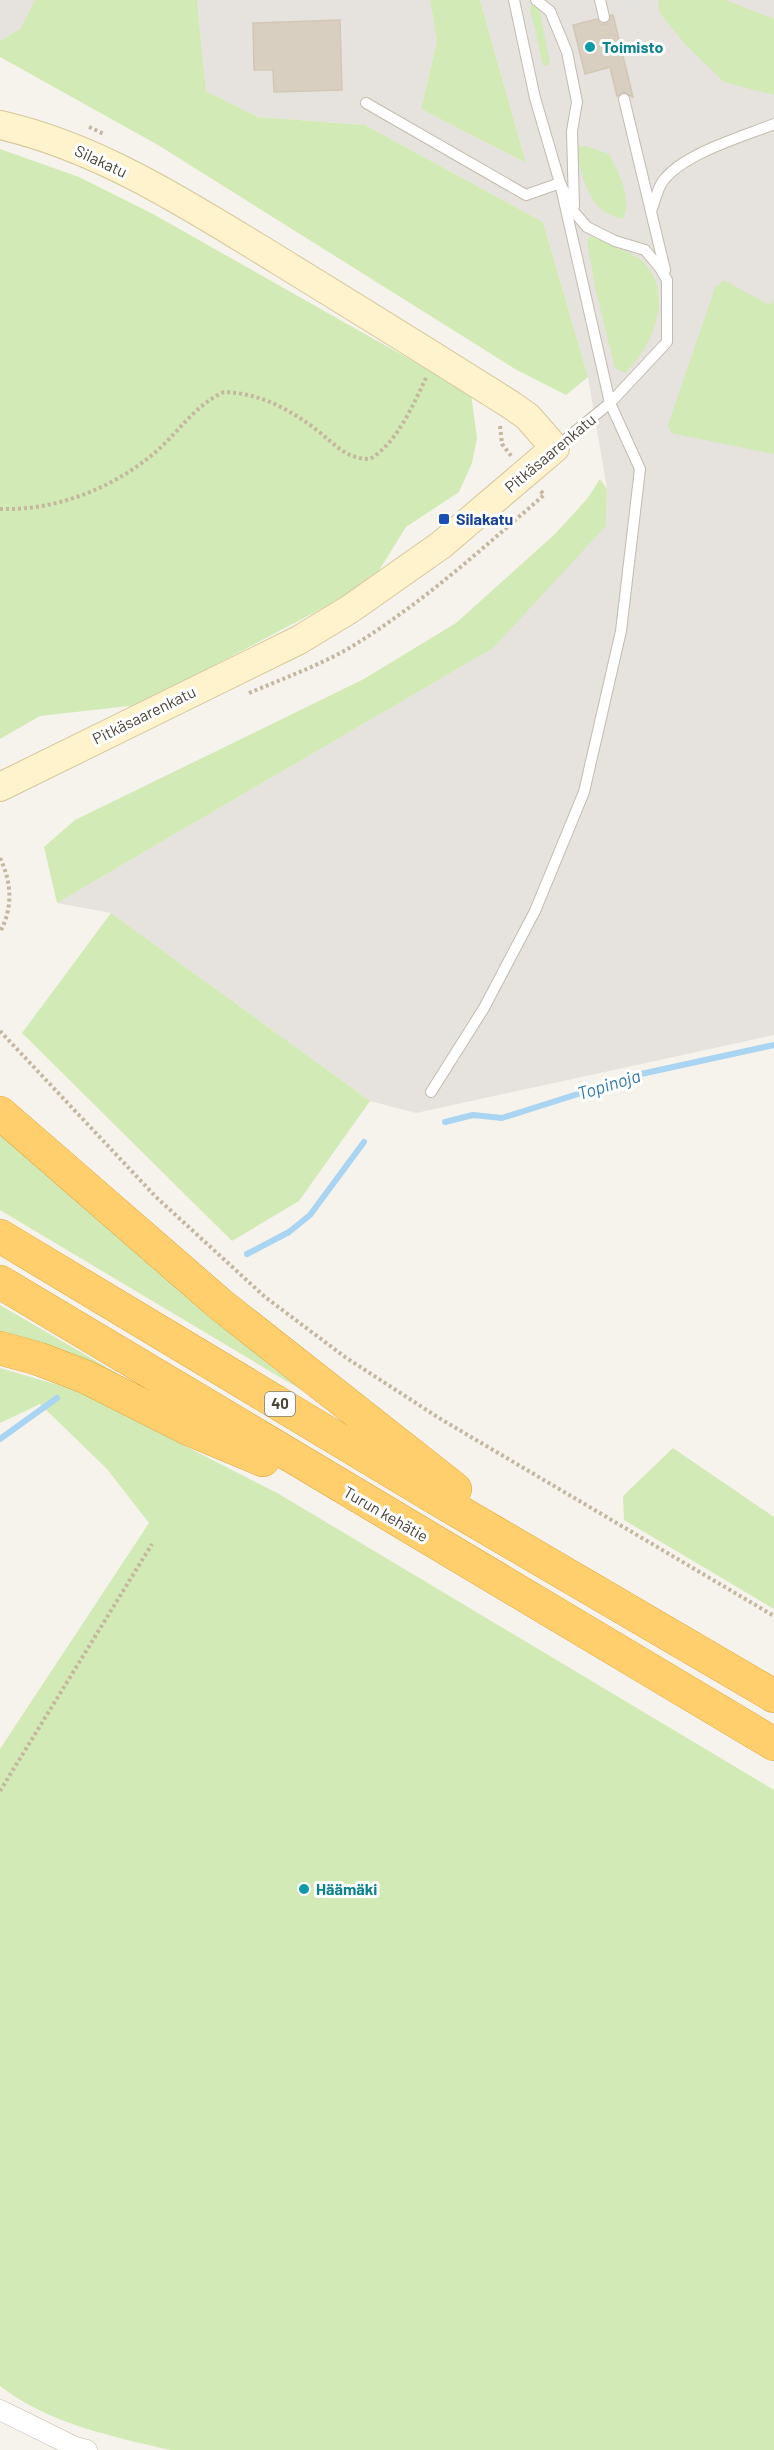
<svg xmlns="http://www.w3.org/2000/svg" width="774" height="2450" font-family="Barlow,sans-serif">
	<rect width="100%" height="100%" fill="#f6f3ec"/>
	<path fill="#e6e2dd" d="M 0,0 L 35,0 L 21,28 L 0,41 Z
		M 197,0 L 430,0 L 437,41 L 421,109 L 526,163 L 480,0 L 774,0 L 774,1035 L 416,1113 L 370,1101 L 111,913 L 57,903 L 486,652 L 606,526 L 607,489 L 588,377 L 543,222 L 365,125 L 258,117 L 206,91 Z"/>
	<path fill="#d2eab5" d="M 35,0 L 197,0 L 206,91 L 258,117 L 365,125 L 543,222 L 588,377 L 566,395 L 515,369 L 158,145 L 0,57 L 0,41 L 21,28 Z
		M 430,0 L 480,0 L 526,163 L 421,109 L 437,41 Z
		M 658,0 L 725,0 L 774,19 L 774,95 L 724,82 L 683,42 L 660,13 Z
		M 534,3 L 539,6 L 550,64 L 543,66 L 530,8 Z
		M 586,146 L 609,154 C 618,171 633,200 623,219 C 586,211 585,179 574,147 Z
		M 0,149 L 79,177 L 153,214 L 471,394 L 477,438 L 472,463 L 459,492 L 406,527 L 378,572 L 344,597 L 138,705 L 40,716 L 0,739 Z
		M 589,237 C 598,237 607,243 615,247 C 625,251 637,255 644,263 C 675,294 652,348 625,373 L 615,368 L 595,287 L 587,242 Z
		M 724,280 L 769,305 L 774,299 L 774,454 L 671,433 L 668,425 L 715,288 Z
		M 600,479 L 607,489 L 606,526 L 493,648 L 57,903 L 44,847 L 75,820 L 364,679 L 456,623 L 556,533 L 587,499 Z
		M 111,913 L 370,1101 L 299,1201 L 232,1241 L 22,1033 Z
		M 0,1130 L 350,1419 L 0,1210 Z
		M 0,1305 L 144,1389 L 0,1337 Z
		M 0,1368 L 75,1390 L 279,1494 L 774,1790 L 774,2450 L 170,2450 C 111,2436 49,2424 0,2386 L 0,1749 L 149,1523 L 107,1469 L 40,1404 L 0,1423 Z
		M 673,1448 L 774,1517 L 774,1609 L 624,1520 L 623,1496 Z"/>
	<path fill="#e5e3e0" d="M 616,0 L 654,0 L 654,3 L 618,10 Z"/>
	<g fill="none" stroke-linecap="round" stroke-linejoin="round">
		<path stroke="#a9d4f2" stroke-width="6" d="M 445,1122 L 473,1115 L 502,1118 L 641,1074 L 774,1045
			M 247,1254 L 289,1232 L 310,1215 L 364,1142
			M 0,1439 L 57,1398"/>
	</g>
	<path fill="#d8cfc1" stroke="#d3c7b4" stroke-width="1.5" d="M 611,15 L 613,15 L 633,97 L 623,92 L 617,96 L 610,67 L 585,74 L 573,25 L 597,19 L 601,24 L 606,24 Z
		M 340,20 L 342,90 L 274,92 L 273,70 L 254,70 L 253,23 Z"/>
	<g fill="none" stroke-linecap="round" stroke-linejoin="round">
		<defs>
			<path id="lane" d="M 514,0 L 535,98 L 560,183 L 574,212 L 587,227 L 615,241 L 645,250 L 660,268 L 667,280 L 667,342 L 610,403 L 555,448
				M 536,0 L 550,11 L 567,52 L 577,102 L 572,131 L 574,206
				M 600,0 L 604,17
				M 624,99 L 665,270
				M 366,103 L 526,195 L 560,183 L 610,403 L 640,469 L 621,631 L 584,792 L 535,911 L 484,1008 L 431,1092
				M 651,211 C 655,202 657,189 663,181 C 684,153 742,137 774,124"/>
			<path id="street" d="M 0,2410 L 75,2447 L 87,2450"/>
			<path id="secondary" d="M 0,125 C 101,148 191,207 278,260 C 356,308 434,356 511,405 L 527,416 L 555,448 L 441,545 L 350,609 L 299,640 L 0,787"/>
			<path id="highway" d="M 0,1113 L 221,1305 L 455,1489
				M 0,1236 L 439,1500 L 774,1696
				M 0,1282 L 774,1744
				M 0,1348 L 39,1359 L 86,1377 L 189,1429 L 263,1460"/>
		</defs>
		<use href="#lane" stroke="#c2bbae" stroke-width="12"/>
		<use href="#street" stroke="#c2bbae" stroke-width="21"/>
		<use href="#secondary" stroke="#d6c79b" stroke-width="30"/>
		<use href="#highway" stroke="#e0a43c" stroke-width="34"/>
		<path stroke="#c4b79f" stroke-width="4" stroke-dasharray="3 3" stroke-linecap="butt" d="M 89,127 L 104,134
			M 500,426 L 502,444 L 512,457
			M 0,509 C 54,511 111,489 152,455 C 178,434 193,406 224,392 C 259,393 290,409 318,431 C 336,445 346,459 370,459 C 397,443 413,405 426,378
			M 249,693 C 282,679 315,667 346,650 C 418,607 481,550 544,495 L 540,490
			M 0,858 C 12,883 13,908 0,932
			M 0,1031 L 156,1197 L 265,1297 L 345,1357 L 439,1418 L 774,1616
			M 0,1791 L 152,1544"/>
		<use href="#lane" stroke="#fff" stroke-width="10"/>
		<use href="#street" stroke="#fff" stroke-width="20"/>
		<use href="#secondary" stroke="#fff3cd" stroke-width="28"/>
		<use href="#highway" stroke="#ffcf6e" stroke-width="33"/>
	</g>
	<g fill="#0f9aa8" stroke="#fff" stroke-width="2">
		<circle cx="590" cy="47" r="6"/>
		<circle cx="304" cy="1889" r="6"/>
	</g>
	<rect fill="#1a4fb4" stroke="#fff" stroke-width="2" x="438" y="513" width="12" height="12" rx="3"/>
	<g text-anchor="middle" stroke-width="6" stroke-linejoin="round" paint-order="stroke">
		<rect fill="#fff" stroke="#817c74" stroke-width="1.5" x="265" y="1392" width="30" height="24" rx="4.5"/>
		<g font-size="15" font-weight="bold" fill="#4b4439">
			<text x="280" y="1409">40</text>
		</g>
		<g font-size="16" font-weight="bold" fill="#0d838f" stroke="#fff" text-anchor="start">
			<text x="602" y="53">Toimisto</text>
			<text x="316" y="1895">Häämäki</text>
		</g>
		<g font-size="16" fill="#4b4439" stroke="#fff">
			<text transform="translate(101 161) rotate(25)" y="6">Silakatu</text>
			<text transform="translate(550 453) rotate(-40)" y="6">Pitkäsaarenkatu</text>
			<text transform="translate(144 715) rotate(-26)" y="6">Pitkäsaarenkatu</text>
			<text transform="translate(386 1514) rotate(30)" y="6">Turun kehätie</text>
		</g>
		<g font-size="16" font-weight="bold" fill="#164399" stroke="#fff" text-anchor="start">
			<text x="456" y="525">Silakatu</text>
		</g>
		<g font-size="18" font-style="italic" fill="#2e7ab2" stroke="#fff">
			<text transform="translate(609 1085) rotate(-17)" y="6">Topinoja</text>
		</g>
	</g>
</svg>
